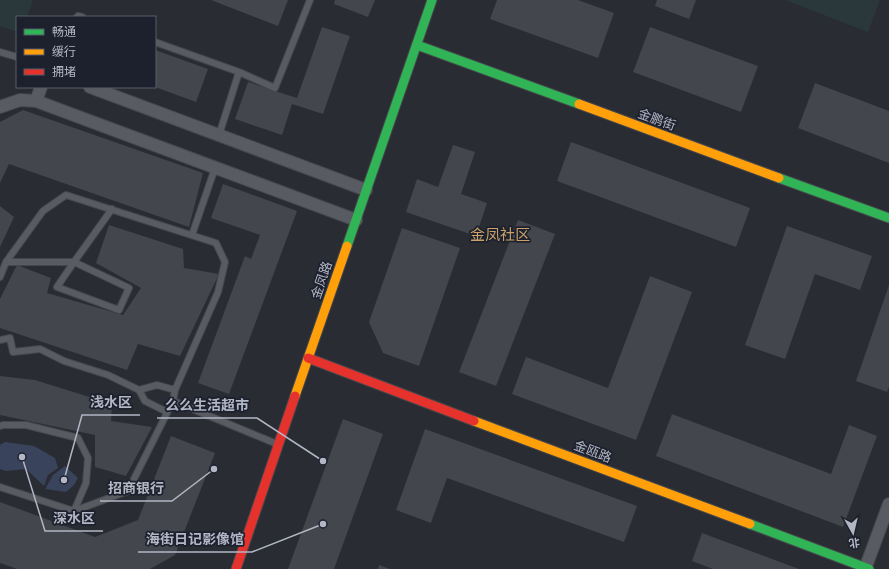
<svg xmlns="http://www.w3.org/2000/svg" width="889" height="569" font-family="'Public Sans','Noto Sans SC',sans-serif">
	<rect width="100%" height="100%" fill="#292c33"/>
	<path fill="#2a383c" d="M 0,0 L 33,0 L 27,17 L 17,17 L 17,32 L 0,26 Z
		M 785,0 L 880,0 L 868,32 Z"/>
	<path fill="#39435c" d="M 5,442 L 34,446 L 55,458 L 58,468 L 48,475 L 44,486 L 26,469 L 6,471 L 0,469 L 0,445 Z
		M 65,466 L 78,478 L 74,485 L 66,492 L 45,489 L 53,475 Z"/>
	<path fill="#43464c" d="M 211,0 L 288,0 L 278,26 Z
		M 335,0 L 375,0 L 368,17 L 334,4 Z
		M 497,0 L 578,0 L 614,13 L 598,58 L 490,19 Z
		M 657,0 L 696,0 L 689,19 L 655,6 Z
		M 322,27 L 350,36 L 323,114 L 292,104 L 282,135 L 235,119 L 248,82 L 297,98 Z
		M 650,27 L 758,66 L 741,112 L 633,72 Z
		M 155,50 L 208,69 L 196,102 L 155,87 Z
		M 815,83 L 889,111 L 889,163 L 798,128 Z
		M 23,110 L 203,173 L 189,227 L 9,164 L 0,183 L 0,122 Z
		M 571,142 L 750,208 L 736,247 L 557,181 Z
		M 453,145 L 475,152 L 461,194 L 487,203 L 476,236 L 406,212 L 417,179 L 438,187 Z
		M 223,184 L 297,211 L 229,394 L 198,383 L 245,256 L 251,259 L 260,235 L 211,218 Z
		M 0,206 L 14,217 L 0,247 Z
		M 518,220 L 555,234 L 496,386 L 459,372 Z
		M 109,225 L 183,249 L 184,268 L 219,274 L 180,356 L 138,344 L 127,370 L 0,328 L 0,299 L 17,265 L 51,278 L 47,293 L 123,315 L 141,288 L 96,263 Z
		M 787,226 L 872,256 L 860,290 L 815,274 L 785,359 L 745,345 Z
		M 402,228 L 460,248 L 419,366 L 383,353 L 369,322 Z
		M 650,276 L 692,292 L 636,440 L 512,394 L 526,357 L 608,388 Z
		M 889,285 L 889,387 L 887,392 L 856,381 Z
		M 0,376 L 35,380 L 112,404 L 111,421 L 152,427 L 126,476 L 95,467 L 95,435 L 0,415 Z
		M 672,414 L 831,474 L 849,425 L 877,436 L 843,527 L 656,456 Z
		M 343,419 L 383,434 L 334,569 L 288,569 Z
		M 425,429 L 637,506 L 624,542 L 447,478 L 431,523 L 396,510 Z
		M 171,436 L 215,453 L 175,555 L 150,569 L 17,569 L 0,563 L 0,502 L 95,537 L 138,520 Z
		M 702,533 L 799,569 L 713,569 L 692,561 Z
		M 379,565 L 390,569 L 378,569 Z"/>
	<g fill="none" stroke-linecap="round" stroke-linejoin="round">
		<defs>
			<path id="lane" d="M 77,17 L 78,16 L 82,17
				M 155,42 L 239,72
				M 0,52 L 17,57
				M 219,135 L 239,72 L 275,88 L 310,0
				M 192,235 L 215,168
				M 6,262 L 74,262 L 112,209
				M 74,262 L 129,288 L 119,310 L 57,287 Z
				M 0,277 L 6,262 L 43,211 L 66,195 L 216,243 L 225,262 L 218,292 L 175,390 L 173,401 L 128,491 L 74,511 L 0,487
				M 0,340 L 10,338 L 13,352 L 40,349 L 64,361 L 108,375 L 139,390 L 145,401 L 167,412
				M 139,390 L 157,385 L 175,390
				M 173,401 L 277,444
				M 0,426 L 3,425 L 26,425 L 78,438 L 88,458 L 86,483 L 74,511"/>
			<path id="street" d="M 90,87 L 366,190
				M 36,101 L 41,87
				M 0,107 L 20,100 L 36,101 L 356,220
				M 865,569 L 889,504"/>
			<path id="fast" d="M 417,45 L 579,104
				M 779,178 L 889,218
				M 347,246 L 432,0
				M 750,524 L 869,569"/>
			<path id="slow" d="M 579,104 L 779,178
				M 295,396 L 347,246
				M 474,421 L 750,524"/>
			<path id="jam" d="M 308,358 L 474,421
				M 236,569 L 295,396"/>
		</defs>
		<use href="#lane" stroke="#45474c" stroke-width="8"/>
		<use href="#street" stroke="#45474c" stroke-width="14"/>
		<use href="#fast" stroke="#45474c" stroke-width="11"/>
		<use href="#slow" stroke="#45474c" stroke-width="11"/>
		<use href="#jam" stroke="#45474c" stroke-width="11"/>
		<use href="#lane" stroke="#585b62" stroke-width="6"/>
		<use href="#street" stroke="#585b62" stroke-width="12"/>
		<use href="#fast" stroke="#30b455" stroke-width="9"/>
		<use href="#slow" stroke="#ff9f0a" stroke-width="9"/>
		<use href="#jam" stroke="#e5322d" stroke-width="9"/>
	</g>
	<g text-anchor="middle" stroke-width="3.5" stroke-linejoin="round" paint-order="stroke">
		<g font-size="13" fill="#b3b7c5" stroke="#1d212e">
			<text transform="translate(657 119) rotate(20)" y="5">金鹏街</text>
			<text transform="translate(321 280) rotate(-71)" y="5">金凤路</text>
			<text transform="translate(593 451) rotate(21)" y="5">金瓯路</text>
		</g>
		<g font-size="15" fill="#c9a169" stroke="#1d212e">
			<text x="500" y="240">金凤社区</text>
		</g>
	</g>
	<path fill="none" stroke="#b3b7c5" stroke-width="1.5" d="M64 480L82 415H140M323 461L257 418H157M214 469L172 501H100M22 457L45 531H103M323 524L252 552H138"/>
	<g fill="#b3b7c5" stroke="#1d212e" stroke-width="1.5">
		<circle cx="64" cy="480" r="4"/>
		<circle cx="323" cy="461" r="4"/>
		<circle cx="214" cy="469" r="4"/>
		<circle cx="22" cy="457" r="4"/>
		<circle cx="323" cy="524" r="4"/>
	</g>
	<g font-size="14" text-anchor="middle" font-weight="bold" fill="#b3b7c5" stroke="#1d212e" stroke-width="3.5" stroke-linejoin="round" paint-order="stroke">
		<text x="111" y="407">浅水区</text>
		<text x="207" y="410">么么生活超市</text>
		<text x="136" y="493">招商银行</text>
		<text x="74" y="523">深水区</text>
		<text x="195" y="544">海街日记影像馆</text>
	</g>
	<rect x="16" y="16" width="140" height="72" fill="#1d212e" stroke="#595d6a"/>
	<rect x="24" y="29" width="20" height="6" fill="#30b455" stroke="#595d6a"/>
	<text x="52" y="36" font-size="12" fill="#b3b7c5">畅通</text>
	<rect x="24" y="49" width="20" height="6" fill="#ff9f0a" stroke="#595d6a"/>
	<text x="52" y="56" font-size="12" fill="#b3b7c5">缓行</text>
	<rect x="24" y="69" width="20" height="6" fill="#e5322d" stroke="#595d6a"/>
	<text x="52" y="76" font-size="12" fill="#b3b7c5">拥堵</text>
	<g transform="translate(853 533) rotate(172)" stroke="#1d212e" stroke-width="3" paint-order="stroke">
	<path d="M0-3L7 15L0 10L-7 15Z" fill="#b3b7c5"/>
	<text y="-6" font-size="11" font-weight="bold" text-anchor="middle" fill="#b3b7c5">北</text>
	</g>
</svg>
